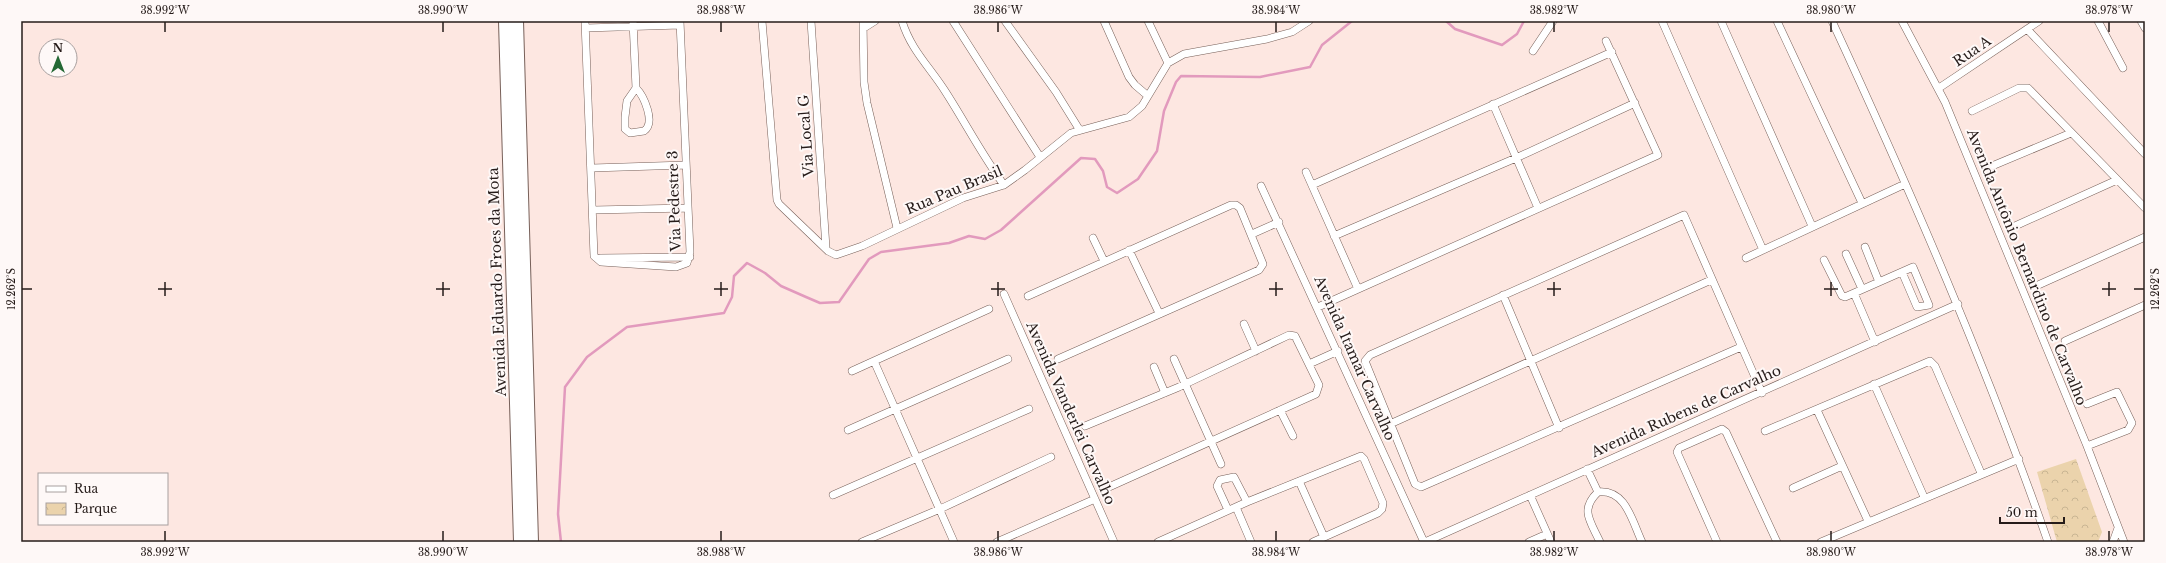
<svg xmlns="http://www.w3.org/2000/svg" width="2166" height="563" font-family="'Libre Baskerville',serif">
	<defs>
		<pattern id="park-crowns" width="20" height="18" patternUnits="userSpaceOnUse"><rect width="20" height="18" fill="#ebd3ac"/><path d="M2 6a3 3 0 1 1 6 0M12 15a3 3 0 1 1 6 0" fill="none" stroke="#c9b593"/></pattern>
	</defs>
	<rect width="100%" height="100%" fill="#fde7e1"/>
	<path fill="url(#park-crowns)" d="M 2076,459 L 2102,532 L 2098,542 L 2057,542 L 2037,472 Z"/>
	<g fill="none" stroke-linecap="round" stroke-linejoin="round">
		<path stroke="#e29abd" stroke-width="2.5" d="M 1446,21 L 1455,29 L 1502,45 L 1517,34 L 1524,21
			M 561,542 L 558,514 L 565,387 L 587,357 L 627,327 L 724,313 L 732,297 L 734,276 L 747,263 L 765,273 L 781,286 L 806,297 L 820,303 L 839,302 L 869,259 L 881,252 L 949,243 L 969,236 L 985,239 L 1001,230 L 1081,158 L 1095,159 L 1103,171 L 1107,187 L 1117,193 L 1138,179 L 1157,151 L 1164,111 L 1176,82 L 1181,76 L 1260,77 L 1310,67 L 1322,45 L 1352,21"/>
		<defs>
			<path id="minor" d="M 585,21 L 594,256 L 601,262 L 676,267 L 687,263 L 690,252 L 680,21
				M 633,21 L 636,88 L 627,101 L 625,117 L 625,129 L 630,133 L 644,131 C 656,123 644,96 636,88
				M 762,21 L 777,200 L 779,204 L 828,251 L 836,255 L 862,246 L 963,198 L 1004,185 L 1025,170 L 1071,133 L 1129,117 L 1142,106 L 1168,63 L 1184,54 L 1267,39 L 1292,32 L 1309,21
				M 811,21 L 826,248
				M 863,21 L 864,82 L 867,103 L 897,228
				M 902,21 C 911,50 929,66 945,91 C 965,122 982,155 1004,185
				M 953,21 L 1040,157
				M 1005,21 L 1056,92 L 1079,129
				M 1104,21 L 1129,77 L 1135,85 L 1148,96
				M 1148,21 L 1168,63
				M 1662,21 L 1763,250
				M 1721,21 L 1812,226
				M 1777,21 L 1862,203
				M 1832,21 C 1911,192 1986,365 2048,542
				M 1902,21 L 1945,102 L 2087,446 L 2124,542
				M 2098,21 L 2123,68
				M 2141,21 L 2145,28
				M 586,28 L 680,25
				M 864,28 L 875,21
				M 2027,29 L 2145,154
				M 1533,51 L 1553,21
				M 1939,88 L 2039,21
				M 1493,104 L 1538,208
				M 1972,111 L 2019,88 L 2028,88 L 2145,208
				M 1992,166 L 2071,133
				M 592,168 L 686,165
				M 1306,172 L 1358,289
				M 1312,185 L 1612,52
				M 1261,186 L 1424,542
				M 593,210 L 688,208
				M 2015,226 L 2117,180
				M 1252,234 L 1279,222
				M 1334,236 L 1516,158 L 1635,103
				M 1093,238 L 1104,261
				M 1865,247 L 1879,282
				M 1129,250 L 1159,313
				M 1846,254 L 1862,289
				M 600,258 L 690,257
				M 1746,258 L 1905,184
				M 1824,260 L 1842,296 L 1845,297 L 1913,267 L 1929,305 L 1917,307 L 1902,272
				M 2036,286 L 2145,237
				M 1854,293 L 1875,342
				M 1004,294 L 1114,542
				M 1503,295 L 1559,428
				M 1028,296 L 1231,205 L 1236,205 L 1240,208 L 1263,264 L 1259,270 L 1058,359
				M 1318,307 L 1658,155 L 1606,41
				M 1244,324 L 1256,351
				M 2065,341 L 2145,305
				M 1741,347 L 1421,487 L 1415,484 L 1365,361 L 1370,355 L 1684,215 L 1762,393
				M 1174,359 L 1221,464
				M 1309,364 L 1338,351
				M 1154,367 L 1165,393
				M 852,371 L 874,361
				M 1874,384 L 1924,497
				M 1280,410 L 1293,436
				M 1817,410 L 1868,521
				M 1390,424 L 1711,280
				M 1085,426 L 1179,387 L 1289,335 L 1295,336 L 1319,385 L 1316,394 L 1109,487
				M 848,430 L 1008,359
				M 1765,431 L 1930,361 L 1935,366 L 1981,473
				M 2087,446 L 2128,430 L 2132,423 L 2117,392 L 2087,404
				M 1587,469 L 1598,492 C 1579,510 1591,522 1600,542
				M 1299,481 L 1324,537
				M 1793,488 L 1842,466
				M 1598,492 C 1626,489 1632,521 1642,542
				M 833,495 L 1029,409
				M 1530,495 L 1551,542
				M 1236,507 L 1251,542
				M 1228,510 L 1217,486 L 1220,480 L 1234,477 L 1247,502
				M 862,542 L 940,509 L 1051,457
				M 954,542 L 874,361 L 989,309
				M 997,542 L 1095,499
				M 1158,542 L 1247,502 L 1361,456 L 1364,459 L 1383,503 L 1382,509 L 1378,513 L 1313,542
				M 1425,542 L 1958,304
				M 1529,542 L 1547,534
				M 1717,542 L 1677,452 L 1679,448 L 1722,429 L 1726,432 L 1777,542
				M 1821,542 L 2019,459
				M 2113,542 L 2118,528"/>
			<path id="trunk" d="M 505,21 L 520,542
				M 517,21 L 532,542"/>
		</defs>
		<use href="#minor" stroke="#776059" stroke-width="8"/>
		<use href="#trunk" stroke="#776059" stroke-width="14"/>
		<use href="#minor" stroke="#fff" stroke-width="7"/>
		<use href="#trunk" stroke="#fff" stroke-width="12"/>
	</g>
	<path fill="none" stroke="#261c1a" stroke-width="1.5" d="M 165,22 L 165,32M 443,22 L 443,32M 721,22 L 721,32M 998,22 L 998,32M 1276,22 L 1276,32M 1554,22 L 1554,32M 1831,22 L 1831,32M 2109,22 L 2109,32M 165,282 L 165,296M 443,282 L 443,296M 721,282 L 721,296M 998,282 L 998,296M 1276,282 L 1276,296M 1554,282 L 1554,296M 1831,282 L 1831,296M 2109,282 L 2109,296M 22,289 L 32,289M 158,289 L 172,289M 436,289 L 450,289M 714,289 L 728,289M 991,289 L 1005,289M 1269,289 L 1283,289M 1547,289 L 1561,289M 1824,289 L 1838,289M 2102,289 L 2116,289M 2134,289 L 2144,289M 165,531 L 165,541M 443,531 L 443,541M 721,531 L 721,541M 998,531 L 998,541M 1276,531 L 1276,541M 1554,531 L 1554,541M 1831,531 L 1831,541M 2109,531 L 2109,541"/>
	<g text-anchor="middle" stroke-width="4" stroke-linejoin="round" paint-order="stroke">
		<g font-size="14" fill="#261c1a" stroke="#fef8f7">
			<text transform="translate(1972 51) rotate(-34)" y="5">Rua A</text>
			<text transform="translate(806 136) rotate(-94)" y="5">Via Local G</text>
			<text transform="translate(954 190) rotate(-23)" y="5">Rua Pau Brasil</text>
			<text transform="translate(674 201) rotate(-92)" y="5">Via Pedestre 3</text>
			<text transform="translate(2027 267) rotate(68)" y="5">Avenida Antônio Bernardino de Carvalho</text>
			<text transform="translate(497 282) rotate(-92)" y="5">Avenida Eduardo Froes da Mota</text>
			<text transform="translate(1355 358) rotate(66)" y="5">Avenida Itamar Carvalho</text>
			<text transform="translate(1686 411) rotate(-24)" y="5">Avenida Rubens de Carvalho</text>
			<text transform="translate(1071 413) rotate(66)" y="5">Avenida Vanderlei Carvalho</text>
		</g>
	</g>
	<rect width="2166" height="563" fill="none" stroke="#fef8f7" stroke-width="44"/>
	<rect x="38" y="473" width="130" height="52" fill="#fef8f7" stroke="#a8a09f"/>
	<rect x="46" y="486" width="20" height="6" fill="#ffffff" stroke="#a8a09f"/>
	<text x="74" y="493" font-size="12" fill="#261c1a">Rua</text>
	<rect x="46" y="503" width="20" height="12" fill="url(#park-crowns)" stroke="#a8a09f"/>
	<text x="74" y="513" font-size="12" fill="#261c1a">Parque</text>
	<g transform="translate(58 58)"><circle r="19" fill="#fef8f7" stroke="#a8a09f"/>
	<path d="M0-3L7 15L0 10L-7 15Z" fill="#246834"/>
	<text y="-6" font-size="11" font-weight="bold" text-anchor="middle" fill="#261c1a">N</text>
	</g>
	<path d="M2000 517v6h64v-6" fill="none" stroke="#261c1a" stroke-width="2"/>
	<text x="2006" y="517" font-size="12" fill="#261c1a" stroke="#fef8f7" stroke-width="3" paint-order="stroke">50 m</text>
	<rect x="22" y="22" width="2122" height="519" fill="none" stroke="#261c1a" stroke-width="1.5"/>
	<g font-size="10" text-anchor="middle" fill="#261c1a">
		<text x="165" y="14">38.992°W</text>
		<text x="443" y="14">38.990°W</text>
		<text x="721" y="14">38.988°W</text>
		<text x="998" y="14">38.986°W</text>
		<text x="1276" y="14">38.984°W</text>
		<text x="1554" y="14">38.982°W</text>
		<text x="1831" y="14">38.980°W</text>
		<text x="2109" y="14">38.978°W</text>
		<text transform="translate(11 289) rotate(-90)" y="4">12.262°S</text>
		<text transform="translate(2155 289) rotate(-90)" y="4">12.262°S</text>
		<text x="165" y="556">38.992°W</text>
		<text x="443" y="556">38.990°W</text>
		<text x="721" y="556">38.988°W</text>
		<text x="998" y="556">38.986°W</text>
		<text x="1276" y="556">38.984°W</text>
		<text x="1554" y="556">38.982°W</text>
		<text x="1831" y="556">38.980°W</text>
		<text x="2109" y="556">38.978°W</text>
	</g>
</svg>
